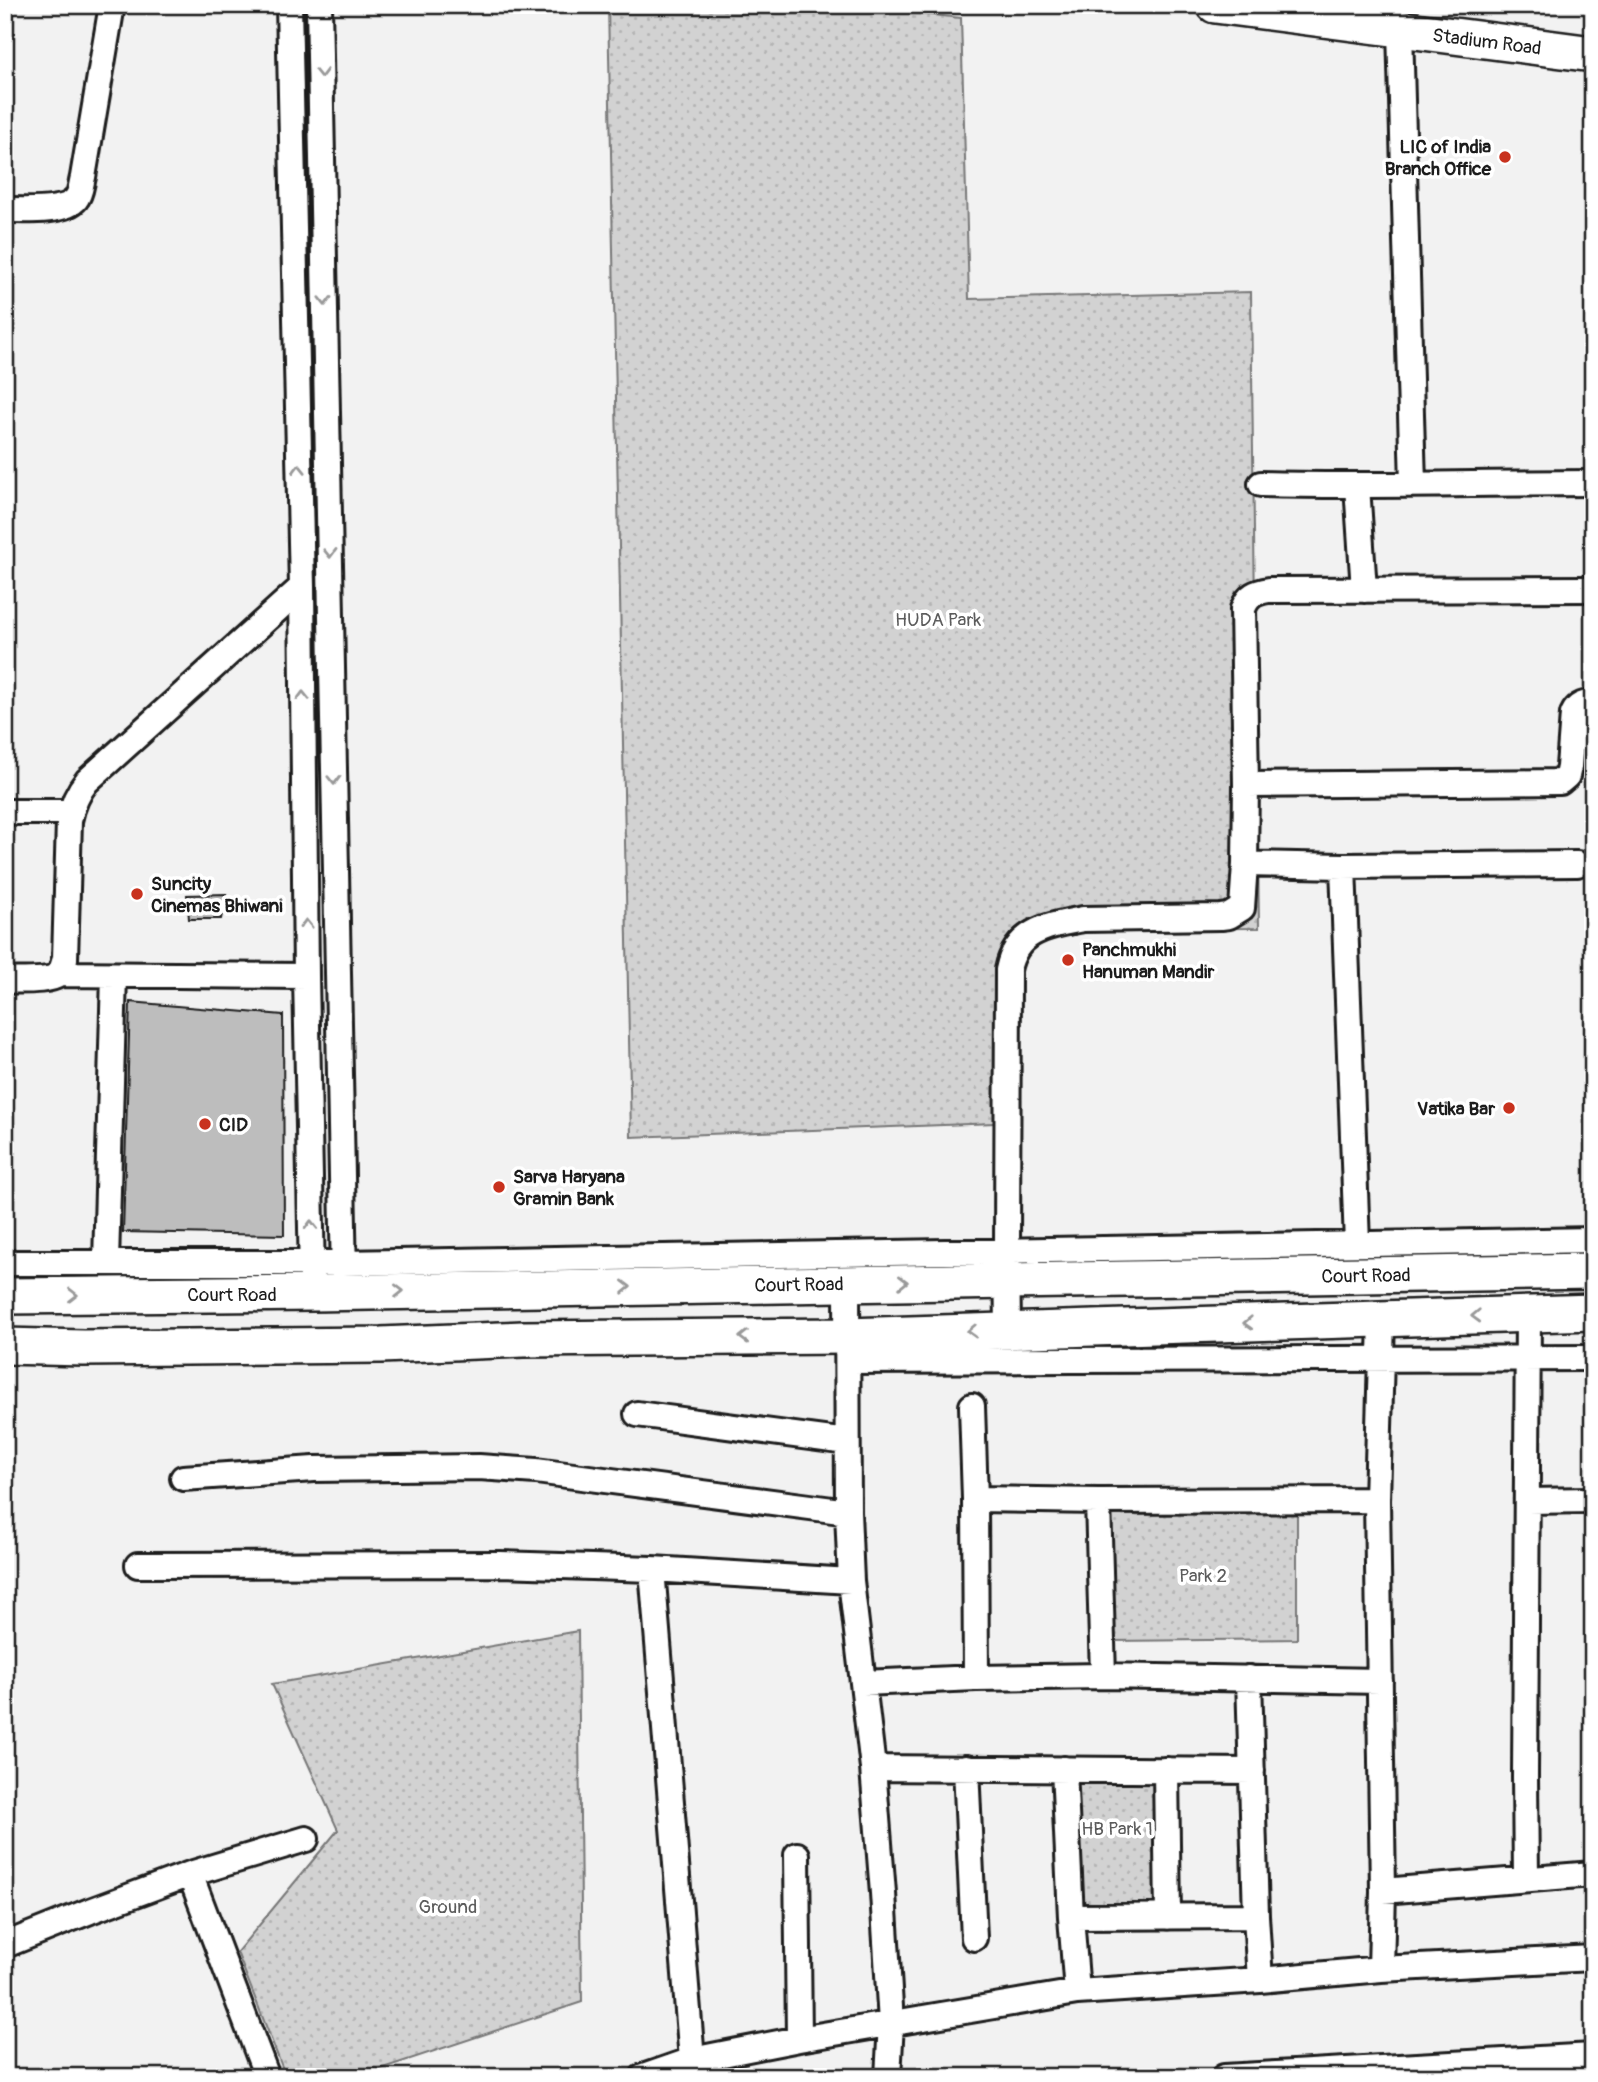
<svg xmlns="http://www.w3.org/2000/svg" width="1598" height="2082" font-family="Pangolin,sans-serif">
	<defs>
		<pattern id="grass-dots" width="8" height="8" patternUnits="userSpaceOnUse" patternTransform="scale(1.75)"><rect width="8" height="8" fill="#d2d2d2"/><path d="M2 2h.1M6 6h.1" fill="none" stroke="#b4b4b4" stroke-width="1.8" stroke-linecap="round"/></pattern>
	</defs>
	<rect width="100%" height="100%" fill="#f2f2f2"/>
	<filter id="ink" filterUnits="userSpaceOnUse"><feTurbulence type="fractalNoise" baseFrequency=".0143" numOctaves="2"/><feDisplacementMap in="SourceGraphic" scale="14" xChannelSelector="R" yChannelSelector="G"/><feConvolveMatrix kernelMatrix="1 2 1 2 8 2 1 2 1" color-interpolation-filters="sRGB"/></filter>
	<g filter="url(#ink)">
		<path fill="url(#grass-dots)" stroke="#777" stroke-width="2" d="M 608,5 L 839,5 L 961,18 L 969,299 L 1251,292 L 1259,928 L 1019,929 L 1021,1122 L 631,1137 Z
			M 1297,1508 L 1297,1639 L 1111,1641 L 1106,1511 Z
			M 578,1631 L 582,2002 L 356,2077 L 286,2077 L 237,1952 L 338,1830 L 272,1684 Z
			M 1067,1772 L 1163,1773 L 1164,1913 L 1074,1913 Z
			M 1593,2054 L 1593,2077 L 1543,2077 L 1519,2069 Z"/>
		<path fill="#bdbdbd" stroke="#1c1c1c" stroke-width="2" d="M 226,894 L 221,919 L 189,919 L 187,895 Z
			M 130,1002 L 283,1015 L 284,1235 L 123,1232 Z"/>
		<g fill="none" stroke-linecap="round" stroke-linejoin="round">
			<defs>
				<path id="street" d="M 289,5 L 302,587 L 306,976 L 312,1278
					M 319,5 L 344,1278
					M 1400,30 L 1413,484
					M 5,210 C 22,210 65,213 76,199 C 81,193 81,184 83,177 L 112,5
					M 1261,484 C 1372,487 1482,483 1593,483
					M 1357,486 L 1364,590
					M 1246,785 L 1560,782 L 1567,776 L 1569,767 L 1573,714 C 1577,705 1583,703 1593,703
					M 5,812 L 71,812
					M 1245,864 L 1343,866 L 1577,864
					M 1343,866 L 1357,1244
					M 59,974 L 306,976
					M 5,981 C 17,980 49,982 58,975 C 62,971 63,964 65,959 L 69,821 C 72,806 77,793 87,781 L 302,587
					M 106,1262 L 114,975
					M 5,1263 L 343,1263 L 1593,1240
					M 847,1283 L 848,1512 L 851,1581 L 873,1768 L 883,1893 L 891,2023 L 888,2077
					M 1008,1330 L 1007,1250 L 1008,970 C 1016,930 1047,926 1083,919 L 1221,917 L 1229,916 L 1242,908 L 1245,864 L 1246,785 L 1243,609 C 1248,595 1256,592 1269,590 L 1593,589
					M 848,1361 L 1593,1358
					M 972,1406 L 975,1499 L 976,1678
					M 637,1414 L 847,1442
					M 183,1478 L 314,1469 L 479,1467 L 536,1471 L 848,1512
					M 975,1499 L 1098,1501 L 1377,1500
					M 1098,1501 L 1103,1676
					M 1527,1501 L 1593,1500
					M 138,1565 L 500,1564 L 652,1569 L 851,1581
					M 652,1569 L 692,2060
					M 1249,1678 L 1256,1916 L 1260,1980
					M 863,1683 L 976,1678 L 1103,1676 L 1380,1681
					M 873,1768 L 1252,1771
					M 966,1768 L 974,1938
					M 1064,1769 L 1071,1917 L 1077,1992
					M 1166,1770 L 1168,1917
					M 797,1855 L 799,2039
					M 190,1874 L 267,2077
					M 1526,1879 L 1525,1776 L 1528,1314
					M 1383,1891 L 1593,1874
					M 1071,1917 L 1256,1916
					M 5,1945 L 90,1911 L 190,1874 L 306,1839
					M 1381,1969 L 1383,1891 L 1377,1500 L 1382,1319
					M 643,2077 L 692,2060 L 799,2039 L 1077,1992 L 1260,1980 L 1381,1969 L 1593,1958
					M 1224,2077 L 1593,2056"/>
				<path id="secondary" d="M 1215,5 L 1593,54
					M 5,1296 L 313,1293 L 1593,1271
					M 5,1346 L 83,1348 L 381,1345 L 523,1339 L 847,1336 L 1593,1312"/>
			</defs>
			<use href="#street" stroke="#1c1c1c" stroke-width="30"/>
			<use href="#secondary" stroke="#1c1c1c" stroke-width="40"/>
			<use href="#street" stroke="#fff" stroke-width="24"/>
			<use href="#secondary" stroke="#fff" stroke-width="35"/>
		</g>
		<defs><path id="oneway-chevron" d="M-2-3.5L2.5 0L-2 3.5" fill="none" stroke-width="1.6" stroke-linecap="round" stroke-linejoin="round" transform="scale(1.75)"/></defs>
		<g stroke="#999">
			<use href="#oneway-chevron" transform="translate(321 73) rotate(89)"/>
			<use href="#oneway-chevron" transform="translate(325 301) rotate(89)"/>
			<use href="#oneway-chevron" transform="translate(299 469) rotate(-91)"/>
			<use href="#oneway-chevron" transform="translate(330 553) rotate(89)"/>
			<use href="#oneway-chevron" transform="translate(303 696) rotate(-91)"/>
			<use href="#oneway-chevron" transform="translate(334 780) rotate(89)"/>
			<use href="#oneway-chevron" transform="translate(306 924) rotate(-91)"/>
			<use href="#oneway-chevron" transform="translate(311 1225) rotate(-91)"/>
			<use href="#oneway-chevron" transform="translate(903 1282) rotate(-1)"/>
			<use href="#oneway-chevron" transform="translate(626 1287) rotate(-1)"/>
			<use href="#oneway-chevron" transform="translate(399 1291) rotate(-1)"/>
			<use href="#oneway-chevron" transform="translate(73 1295)"/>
			<use href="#oneway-chevron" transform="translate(1476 1316) rotate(178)"/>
			<use href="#oneway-chevron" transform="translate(1248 1323) rotate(178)"/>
			<use href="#oneway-chevron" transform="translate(972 1331) rotate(178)"/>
			<use href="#oneway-chevron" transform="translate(744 1337) rotate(179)"/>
		</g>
	</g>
	<g fill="#c8321e" stroke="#fff" stroke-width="2.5">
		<circle cx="1505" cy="157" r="7"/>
		<circle cx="137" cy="894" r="7"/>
		<circle cx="1068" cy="960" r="7"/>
		<circle cx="1509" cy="1108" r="7"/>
		<circle cx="205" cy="1124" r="7"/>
		<circle cx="499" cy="1187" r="7"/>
	</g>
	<g text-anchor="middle" stroke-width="7" stroke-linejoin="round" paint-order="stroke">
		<g font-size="19" fill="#1c1c1c" stroke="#fff">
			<text transform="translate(1487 41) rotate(7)" y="7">Stadium Road</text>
			<text transform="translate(1366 1275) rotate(-1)" y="7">Court Road</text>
			<text transform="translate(799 1284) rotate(-1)" y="7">Court Road</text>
			<text x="232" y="1301">Court Road</text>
		</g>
		<g font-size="19" font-weight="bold" fill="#1c1c1c" stroke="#fff" text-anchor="start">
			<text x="1491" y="153" text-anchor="end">LIC of India<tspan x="1491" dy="22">Branch Office</tspan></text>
			<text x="151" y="890">Suncity<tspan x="151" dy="22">Cinemas Bhiwani</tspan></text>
			<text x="1082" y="956">Panchmukhi<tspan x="1082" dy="22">Hanuman Mandir</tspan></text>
			<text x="1495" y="1115" text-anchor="end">Vatika Bar</text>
			<text x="219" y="1131">CID</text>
			<text x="513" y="1183">Sarva Haryana<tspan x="513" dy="22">Gramin Bank</tspan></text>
		</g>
		<g font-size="19" fill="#5c5c5c" stroke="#fff">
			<text x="938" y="626">HUDA Park</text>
			<text x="1203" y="1582">Park 2</text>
			<text x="1117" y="1835">HB Park 1</text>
			<text x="448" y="1913">Ground</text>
		</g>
	</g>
	<rect width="1598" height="2082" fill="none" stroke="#fff" stroke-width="28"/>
	<rect x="14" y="14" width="1570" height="2054" fill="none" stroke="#1c1c1c" stroke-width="2.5" filter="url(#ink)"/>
</svg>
